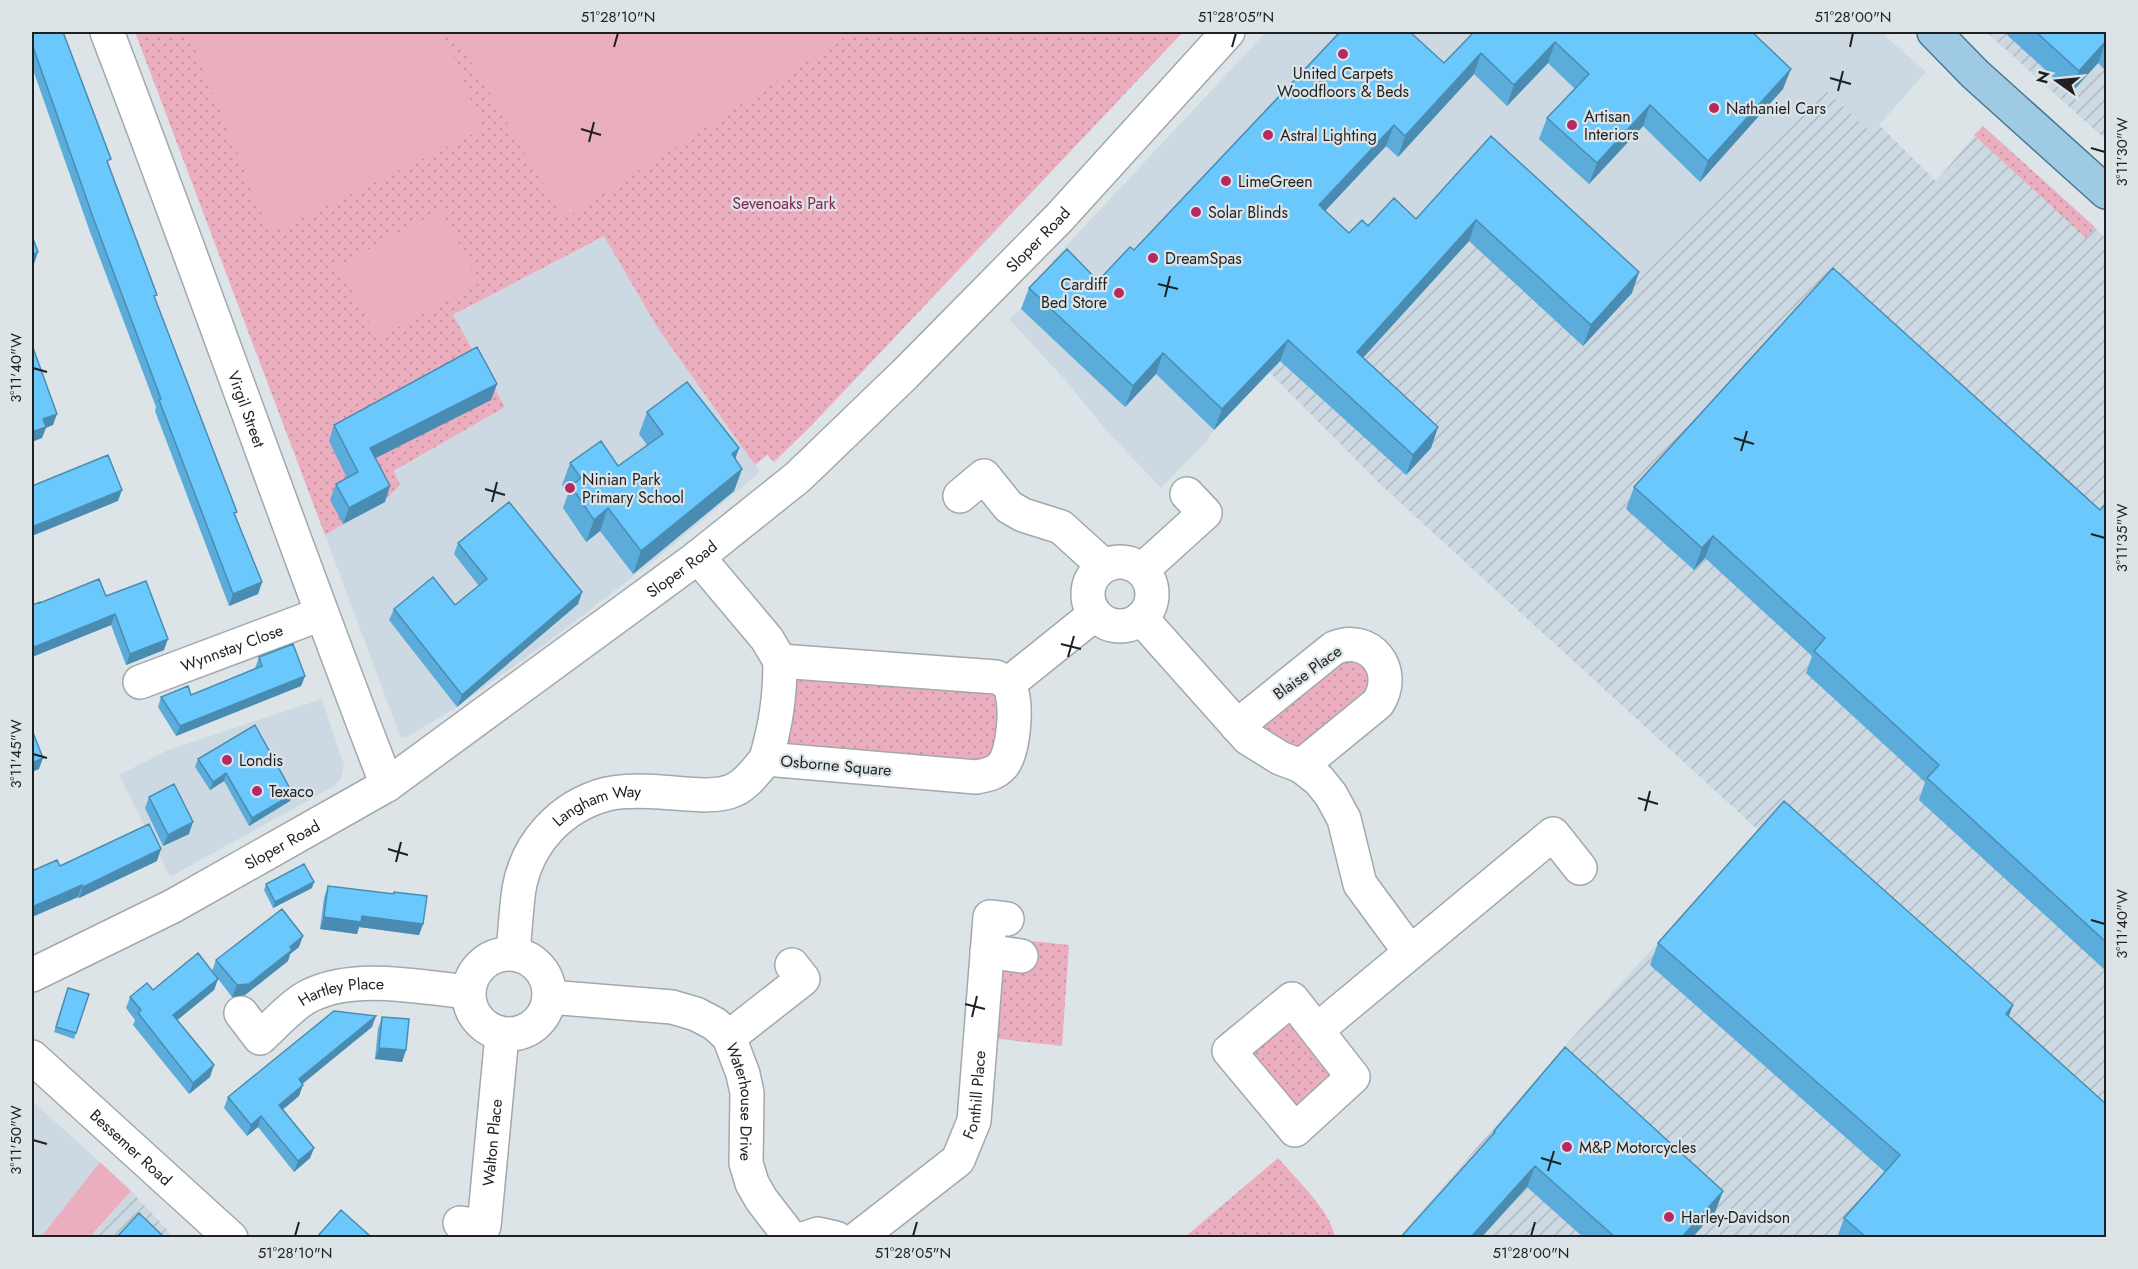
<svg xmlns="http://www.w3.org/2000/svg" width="2138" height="1269" font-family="Jost,sans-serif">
	<defs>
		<pattern id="industrial-furrows" width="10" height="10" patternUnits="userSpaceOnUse" patternTransform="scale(1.5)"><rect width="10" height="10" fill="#ccd9e2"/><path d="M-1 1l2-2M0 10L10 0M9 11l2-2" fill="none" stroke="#afbac2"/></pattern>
		<pattern id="grass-dots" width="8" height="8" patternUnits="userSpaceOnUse" patternTransform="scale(1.5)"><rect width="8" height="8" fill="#ebaebe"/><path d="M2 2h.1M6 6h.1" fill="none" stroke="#c995a3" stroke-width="1.8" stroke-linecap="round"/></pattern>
	</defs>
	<rect width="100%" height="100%" fill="#dde4e8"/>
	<path fill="#ccd9e2" d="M 1266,32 L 1881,32 L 1926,72 L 1872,133 L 1821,87 L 1638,281 L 1482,142 L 1362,274 L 1214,430 L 1207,441 L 1161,488 L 1105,429 L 1066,381 L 1009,319 L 1021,309 L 1082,366 L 1059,270 L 1052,261 Z
		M 604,236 L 657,327 L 760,472 L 656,559 L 557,635 L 457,707 L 409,736 L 401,738 L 325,535 L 386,499 L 394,472 L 505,407 L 452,316 Z
		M 322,699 L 344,765 L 341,778 L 334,786 L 170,877 L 119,775 L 168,750 Z
		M 32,1101 L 100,1162 L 41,1237 L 32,1237 Z"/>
	<path fill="url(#industrial-furrows)" d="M 1986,32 L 2106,32 L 2106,140 Z
		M 1821,86 L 1872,133 L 1879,125 L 1936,181 L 1983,126 L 2106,238 L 2106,1237 L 1399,1237 L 1551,1062 L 1758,830 L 1380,484 L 1269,372 L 1482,142 L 1638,281 Z
		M 131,1191 L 174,1237 L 90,1238 Z"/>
	<path fill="url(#grass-dots)" d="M 135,32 L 1183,32 L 812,425 L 774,462 L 767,455 L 755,465 L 657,327 L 604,236 L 453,315 L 505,407 L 394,471 L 400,485 L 386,499 L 325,535 Z
		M 1983,126 L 2095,227 L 2086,238 L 1974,135 Z
		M 1344,644 L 1386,680 L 1301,766 L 1248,738 Z
		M 780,661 L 996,677 L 1004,764 L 766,759 Z
		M 1023,940 L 1069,945 L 1062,1046 L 981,1037 L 987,951 Z
		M 1292,999 L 1353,1077 L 1295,1130 L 1229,1051 Z
		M 1278,1158 C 1296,1179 1330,1210 1335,1237 L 1185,1237 Z"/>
	<path fill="#ebaebe" d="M 188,32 L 443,32 L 483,129 L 270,234 Z
		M 453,32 L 452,32 L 853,32 L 564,219 Z
		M 441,210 L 480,283 L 378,338 L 338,266 Z
		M 100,1162 L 131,1191 L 90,1237 L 41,1237 Z"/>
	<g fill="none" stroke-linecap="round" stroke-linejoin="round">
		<defs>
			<g id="minor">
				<path id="s1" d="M 107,32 C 203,282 290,535 387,785"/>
				<path d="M 960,496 L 984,476 L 1009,507 L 1023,515 L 1061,527 L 1104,566"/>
				<path d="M 698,557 L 767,639 L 780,661"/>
				<circle cx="1120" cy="594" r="32"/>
				<path d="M 1142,570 L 1205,513 L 1187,494"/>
				<path d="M 1141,618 L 1248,738 L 1280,758 L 1301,766 L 1319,780 L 1331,795 L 1344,819 L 1360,884 L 1410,952"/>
				<path d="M 780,661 L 996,677 C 1000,679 1006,681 1008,684 C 1019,699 1014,753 1002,766 C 995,774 986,775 976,777 L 766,759 C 776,724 780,697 780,661 Z"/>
				<path id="s2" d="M 140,682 L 321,614"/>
				<path d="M 1008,684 L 1095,614"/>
				<path d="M 1237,726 L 1334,648 C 1370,633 1399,670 1378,703 L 1301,766"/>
				<path d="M 987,951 L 1021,956"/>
				<path id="s3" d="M 513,953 C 515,932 516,910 519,889 C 527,843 561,806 607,794 C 624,790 643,791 661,792 C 681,793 715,799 734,790 C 747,784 757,770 766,759"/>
				<circle cx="509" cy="994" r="40"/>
				<path id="s4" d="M 32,975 L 173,906 L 387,785 L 698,557 L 798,477 L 905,374 L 1059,218 L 1228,32"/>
				<path id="s5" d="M 549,997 L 672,1007 L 696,1014 L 715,1024 L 729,1037 L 743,1074 L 747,1093 L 746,1163 L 752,1183 L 761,1199 L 791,1238"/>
				<path d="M 1292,999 L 1353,1077 L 1295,1130 L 1229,1051 Z"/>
				<path id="s6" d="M 241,1013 L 260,1038 C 273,1026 294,1003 309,996 C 354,973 419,987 468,992"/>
				<path d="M 1317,1030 L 1553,834 L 1580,868"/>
				<path d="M 729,1037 L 803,979 L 792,965"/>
				<path id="s7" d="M 32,1057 L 231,1238"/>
				<path id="s8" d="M 460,1223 L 484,1226 L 502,1035"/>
				<path d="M 806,1238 L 818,1234 L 836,1238"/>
				<path id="s9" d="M 858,1238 L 958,1160 L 974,1121 L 990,917 L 1007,919"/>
			</g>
			<path id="major" d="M 1934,32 L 1975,74 L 2106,192"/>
		</defs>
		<use href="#minor" stroke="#a2a8ac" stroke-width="36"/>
		<use href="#major" stroke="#477894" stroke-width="36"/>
		<use href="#minor" stroke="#fff" stroke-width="33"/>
		<use href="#major" stroke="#9ecae4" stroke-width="33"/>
	</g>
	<path fill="#5bacda" d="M 32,32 L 108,165 L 155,299 L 235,517 L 262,582 L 258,594 L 229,606 L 155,411 L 156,407 L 90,232 L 32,67 Z
		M 1474,32 L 1752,32 L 1783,89 L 1700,182 L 1643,126 L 1589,184 L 1539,139 L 1547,118 L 1575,89 L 1548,63 L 1507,106 L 1474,74 L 1398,157 L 1386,146 L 1325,211 L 1349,233 L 1368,226 L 1416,219 L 1491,136 L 1632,293 L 1583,346 L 1469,241 L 1363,358 L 1438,427 L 1431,448 L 1406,475 L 1280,361 L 1214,430 L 1156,374 L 1125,407 L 1021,309 L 1029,288 L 1098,281 L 1134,250 L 1444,63 Z
		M 2009,32 L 2106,32 L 2106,71 L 2098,63 L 2071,93 L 2007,35 Z
		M 497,384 L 491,400 L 375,458 L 385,502 L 343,524 L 330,500 L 336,484 L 347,478 L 329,441 L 334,425 Z
		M 647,412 L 739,448 L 735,459 L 742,469 L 734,491 L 633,574 L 600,531 L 586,542 L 563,508 L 568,494 L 562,485 L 570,463 L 618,466 L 647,445 L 639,434 Z
		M 1634,487 L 2100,510 L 2106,503 L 2106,971 L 1919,800 L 1925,782 L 1806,673 L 1812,656 L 1705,558 L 1694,570 L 1626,509 Z
		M 458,543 L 582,592 L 578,604 L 457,707 L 389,620 L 394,609 L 455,605 L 479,586 L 454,554 Z
		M 106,596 L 164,650 L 126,665 L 111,625 L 32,657 L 32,605 L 40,603 Z
		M 259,657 L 305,676 L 301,686 L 176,736 L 158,707 L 161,697 L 191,695 L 255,668 Z
		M 198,759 L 290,801 L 249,826 L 224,781 L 210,790 L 195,767 Z
		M 149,797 L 189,834 L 163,846 L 145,808 Z
		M 157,861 L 79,898 L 78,897 L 32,917 L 32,871 L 60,866 Z
		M 266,884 L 312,888 L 273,908 L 264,890 Z
		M 328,886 L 393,894 L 394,892 L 423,924 L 419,935 L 359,927 L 357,934 L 320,929 L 324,898 Z
		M 1658,943 L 2009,1017 L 2106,1238 L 1837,1238 L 1844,1218 L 1885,1172 L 1650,965 Z
		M 299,947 L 290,954 L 288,961 L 245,995 L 232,997 L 212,971 L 216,960 Z
		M 218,979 L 214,990 L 177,1020 L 210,1077 L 189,1094 L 133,1025 L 135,1020 L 126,1008 L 130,997 L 153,990 Z
		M 68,988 L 89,994 L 74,1039 L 54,1032 Z
		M 382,1017 L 406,1050 L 402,1062 L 375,1059 L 378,1029 Z
		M 372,1027 L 302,1083 L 299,1096 L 282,1110 L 314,1148 L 310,1158 L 294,1172 L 258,1127 L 247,1136 L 224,1108 L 228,1097 Z
		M 1494,1131 L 1723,1191 L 1715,1212 L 1692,1238 L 1584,1238 L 1527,1187 L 1492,1136 Z"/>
	<path fill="#4a8cb1" d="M 2106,41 L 2098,63 L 2071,93 L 2079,71 Z
		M 1555,42 L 1548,63 L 1507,106 L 1514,85 Z
		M 1481,53 L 1474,74 L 1398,157 L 1405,136 Z
		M 1791,69 L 1783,89 L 1700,182 L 1708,161 Z
		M 1650,105 L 1643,126 L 1589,184 L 1597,163 Z
		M 1394,125 L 1386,146 L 1311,226 L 1319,205 Z
		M 1476,220 L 1469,241 L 1349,373 L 1357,352 Z
		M 38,252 L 34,264 L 32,264 L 32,255 Z
		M 1639,272 L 1632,293 L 1583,346 L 1591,325 Z
		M 1288,340 L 1280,361 L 1214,430 L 1222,409 Z
		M 1163,353 L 1156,374 L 1125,407 L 1133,386 Z
		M 497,384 L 491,400 L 364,464 L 370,448 Z
		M 57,414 L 53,425 L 46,428 L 42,438 L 32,442 L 32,432 L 43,419 Z
		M 1438,427 L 1431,448 L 1406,475 L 1413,455 Z
		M 739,448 L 731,470 L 732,454 Z
		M 742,469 L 734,491 L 633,574 L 641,551 Z
		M 390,486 L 385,502 L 343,524 L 349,508 Z
		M 122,490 L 118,501 L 32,536 L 32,527 Z
		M 608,508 L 600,531 L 586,542 L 594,520 Z
		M 1713,536 L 1705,558 L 1694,570 L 1702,548 Z
		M 262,582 L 258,594 L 229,606 L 233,594 Z
		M 582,592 L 578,604 L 457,707 L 462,695 Z
		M 115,614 L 111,625 L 32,657 L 32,648 Z
		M 168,639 L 164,650 L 126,665 L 130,654 Z
		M 305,676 L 301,686 L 176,736 L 180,726 Z
		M 43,758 L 39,769 L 32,772 L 32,763 Z
		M 226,773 L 224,781 L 210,790 L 213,782 Z
		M 293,794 L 290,801 L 249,826 L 252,818 Z
		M 193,822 L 189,834 L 163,846 L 168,835 Z
		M 161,849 L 157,861 L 79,898 L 83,887 Z
		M 314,882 L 312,888 L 273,908 L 275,902 Z
		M 82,885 L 78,897 L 32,917 L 32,907 Z
		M 362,916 L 423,924 L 419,935 L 359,927 L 357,934 L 320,929 L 324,917 Z
		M 303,936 L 299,947 L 290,954 L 288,961 L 245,995 L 232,997 L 237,985 Z
		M 218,979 L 214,990 L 169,1027 L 173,1015 Z
		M 2013,1005 L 2005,1027 L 2006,1014 Z
		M 376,1016 L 372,1027 L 295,1090 L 299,1079 Z
		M 379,1048 L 406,1050 L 402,1062 L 375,1059 Z
		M 214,1065 L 210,1077 L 189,1094 L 193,1083 Z
		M 303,1085 L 299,1096 L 275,1116 L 279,1105 Z
		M 261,1116 L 258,1127 L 247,1136 L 251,1125 Z
		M 314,1148 L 310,1158 L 294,1172 L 298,1161 Z
		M 1535,1166 L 1527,1187 L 1481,1238 L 1470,1238 Z
		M 1723,1191 L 1715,1212 L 1692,1238 L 1681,1238 Z"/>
	<path fill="#6ac8fd" stroke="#4a8cb1" stroke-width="1.5" d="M 32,32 L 63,32 L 111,159 L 107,161 L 157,295 L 154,296 L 237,512 L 234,513 L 262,582 L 233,594 L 159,400 L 161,399 L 94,220 L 32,44 Z
		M 1340,32 L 1410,32 L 1444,63 L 1474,32 L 1752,32 L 1791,69 L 1708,161 L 1650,105 L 1597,163 L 1547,118 L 1589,74 L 1555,42 L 1514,85 L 1481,53 L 1405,136 L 1394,125 L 1319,205 L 1349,233 L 1362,220 L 1368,226 L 1394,198 L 1416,219 L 1491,136 L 1639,272 L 1591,325 L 1476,220 L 1357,352 L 1438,427 L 1413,455 L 1288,340 L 1222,409 L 1163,353 L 1133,386 L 1029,288 L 1067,249 L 1098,281 L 1130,247 L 1134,250 Z
		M 2036,32 L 2106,32 L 2106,42 L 2106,41 L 2079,71 Z
		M 32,236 L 38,252 L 32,255 Z
		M 1833,268 L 2100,510 L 2106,503 L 2106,942 L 1927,778 L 1939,765 L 1814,651 L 1825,638 L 1713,536 L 1702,548 L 1634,487 Z
		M 32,345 L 57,414 L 43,419 L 46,427 L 32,432 Z
		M 477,347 L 497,384 L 370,448 L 390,486 L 349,508 L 336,484 L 358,472 L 334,425 Z
		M 687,382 L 739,448 L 732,454 L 742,469 L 641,551 L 608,508 L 594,520 L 571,486 L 581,478 L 570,463 L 601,441 L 618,466 L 663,434 L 647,412 Z
		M 108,455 L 122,490 L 32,527 L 32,486 Z
		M 509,502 L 582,592 L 462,695 L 394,609 L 433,577 L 455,605 L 487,579 L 458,543 Z
		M 99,579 L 106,596 L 146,581 L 168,639 L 130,654 L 115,614 L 32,648 L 32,605 L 40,602 L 40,603 Z
		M 293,644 L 305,676 L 180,726 L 161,697 L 188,686 L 191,695 L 262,666 L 259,657 Z
		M 255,725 L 293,794 L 252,818 L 226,773 L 213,782 L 198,759 Z
		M 32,730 L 43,758 L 32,763 Z
		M 174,784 L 193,822 L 168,835 L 149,797 Z
		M 1784,801 L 2013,1005 L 2006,1014 L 2106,1104 L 2106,1238 L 1867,1238 L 1844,1218 L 1900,1155 L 1658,943 Z
		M 149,824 L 161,849 L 83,887 L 82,885 L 32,907 L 32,871 L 57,860 L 60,866 Z
		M 304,864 L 314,882 L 275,902 L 266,884 Z
		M 328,886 L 394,894 L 394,892 L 427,896 L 423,924 L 362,916 L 361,922 L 324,917 Z
		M 282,909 L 303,936 L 290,947 L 292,950 L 249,984 L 237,985 L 216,960 Z
		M 198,953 L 218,979 L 173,1015 L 214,1065 L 193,1083 L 138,1013 L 141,1010 L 130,997 L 147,983 L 153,990 Z
		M 68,988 L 89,994 L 76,1033 L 56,1027 Z
		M 334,1011 L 376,1016 L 299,1079 L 303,1085 L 279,1105 L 314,1148 L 298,1161 L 261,1116 L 251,1125 L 228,1097 Z
		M 382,1017 L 409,1019 L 406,1050 L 379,1048 Z
		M 1565,1047 L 1723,1191 L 1681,1238 L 1616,1238 L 1535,1166 L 1470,1238 L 1400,1238 L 1495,1132 L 1494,1131 Z
		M 341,1210 L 370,1236 L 369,1238 L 316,1238 Z
		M 139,1213 L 165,1238 L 116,1238 Z"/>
	<path fill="none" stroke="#1e2021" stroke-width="2" d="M 614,47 L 618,33M 1232,47 L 1236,33M 1850,47 L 1853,33M 1830,78 L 1851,84M 1838,91 L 1843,71M 581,129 L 601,135M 589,142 L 594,122M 2091,148 L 2105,152M 1158,284 L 1178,289M 1165,297 L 1170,276M 33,368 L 47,372M 1734,438 L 1754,444M 1741,451 L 1747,431M 485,489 L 505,495M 492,502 L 497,482M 2091,534 L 2105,538M 1061,644 L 1081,649M 1068,657 L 1074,636M 33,754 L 47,758M 1638,798 L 1658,804M 1645,811 L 1650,791M 388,849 L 408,855M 396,862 L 401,842M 2091,920 L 2105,924M 965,1004 L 985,1009M 972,1017 L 977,996M 33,1140 L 47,1144M 1541,1158 L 1561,1164M 1548,1171 L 1554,1151M 295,1236 L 299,1222M 913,1236 L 917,1222M 1531,1236 L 1535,1222"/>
	<g fill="#b62a63" stroke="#dde4e8" stroke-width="2">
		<circle cx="1343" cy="54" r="6"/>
		<circle cx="1714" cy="108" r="6"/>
		<circle cx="1572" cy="125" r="6"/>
		<circle cx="1268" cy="135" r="6"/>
		<circle cx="1226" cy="181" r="6"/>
		<circle cx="1196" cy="212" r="6"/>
		<circle cx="1153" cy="258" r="6"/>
		<circle cx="1119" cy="293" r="6"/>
		<circle cx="570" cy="488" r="6"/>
		<circle cx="227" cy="760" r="6"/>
		<circle cx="257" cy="791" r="6"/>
		<circle cx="1567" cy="1147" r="6"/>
		<circle cx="1669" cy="1217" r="6"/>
	</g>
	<g text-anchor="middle" stroke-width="4.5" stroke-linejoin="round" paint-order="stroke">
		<g font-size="16" fill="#1e2021" stroke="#dde4e8" text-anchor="start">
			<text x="1343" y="79" text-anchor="middle">United Carpets<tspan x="1343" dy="18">Woodfloors &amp; Beds</tspan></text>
			<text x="1726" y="114">Nathaniel Cars</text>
			<text x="1584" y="122">Artisan<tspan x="1584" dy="18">Interiors</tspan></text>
			<text x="1280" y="141">Astral Lighting</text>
			<text x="1238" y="187">LimeGreen</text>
			<text x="1208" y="218">Solar Blinds</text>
			<text x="1165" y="264">DreamSpas</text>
			<text x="1107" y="290" text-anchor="end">Cardiff<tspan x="1107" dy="18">Bed Store</tspan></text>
			<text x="582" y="485">Ninian Park<tspan x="582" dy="18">Primary School</tspan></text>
			<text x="239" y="766">Londis</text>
			<text x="269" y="797">Texaco</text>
			<text x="1579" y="1153">M&amp;P Motorcycles</text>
			<text x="1681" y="1223">Harley-Davidson</text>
		</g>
		<g font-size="16" fill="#8b1f4b" stroke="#dde4e8">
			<text x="784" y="209">Sevenoaks Park</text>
		</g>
		<g font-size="16" fill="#1e2021" stroke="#dde4e8">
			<text dy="6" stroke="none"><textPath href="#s4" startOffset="1254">Sloper Road</textPath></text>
			<text dy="6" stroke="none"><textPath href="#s1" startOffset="402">Virgil Street</textPath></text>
			<text dy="6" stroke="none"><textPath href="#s4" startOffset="768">Sloper Road</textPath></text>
			<text dy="6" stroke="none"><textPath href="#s2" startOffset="98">Wynnstay Close</textPath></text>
			<text transform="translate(1307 672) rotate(-36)" y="6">Blaise Place</text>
			<text transform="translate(836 765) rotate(5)" y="6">Osborne Square</text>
			<text dy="6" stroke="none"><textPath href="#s3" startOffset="188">Langham Way</textPath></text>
			<text dy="6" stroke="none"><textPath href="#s4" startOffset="282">Sloper Road</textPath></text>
			<text dy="6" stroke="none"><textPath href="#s6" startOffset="129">Hartley Place</textPath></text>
			<text dy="6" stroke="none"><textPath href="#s9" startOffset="195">Fonthill Place</textPath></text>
			<text dy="6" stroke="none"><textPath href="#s5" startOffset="256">Waterhouse Drive</textPath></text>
			<text dy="6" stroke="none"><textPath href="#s8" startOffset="108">Walton Place</textPath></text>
			<text dy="6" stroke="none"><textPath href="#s7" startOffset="134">Bessemer Road</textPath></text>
		</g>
	</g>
	<rect width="2138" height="1269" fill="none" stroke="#dde4e8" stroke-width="66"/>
	<g transform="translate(2057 81) rotate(285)" stroke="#dde4e8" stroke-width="4.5" paint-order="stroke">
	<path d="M0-4.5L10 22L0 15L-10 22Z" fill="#1e2021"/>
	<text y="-9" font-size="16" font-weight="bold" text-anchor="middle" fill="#1e2021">N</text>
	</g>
	<rect x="33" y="33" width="2072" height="1203" fill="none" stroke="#1e2021" stroke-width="2"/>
	<g font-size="15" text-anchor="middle" fill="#1e2021">
		<text x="618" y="22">51°28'10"N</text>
		<text x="1236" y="22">51°28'05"N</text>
		<text x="1853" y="22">51°28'00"N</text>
		<text transform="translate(2122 152) rotate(-90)" y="5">3°11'30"W</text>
		<text transform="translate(16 368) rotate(-90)" y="5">3°11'40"W</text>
		<text transform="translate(2122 538) rotate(-90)" y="5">3°11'35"W</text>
		<text transform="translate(16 754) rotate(-90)" y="5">3°11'45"W</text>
		<text transform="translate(2122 924) rotate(-90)" y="5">3°11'40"W</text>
		<text transform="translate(16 1140) rotate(-90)" y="5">3°11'50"W</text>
		<text x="295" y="1258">51°28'10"N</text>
		<text x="913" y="1258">51°28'05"N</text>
		<text x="1531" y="1258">51°28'00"N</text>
	</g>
</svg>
